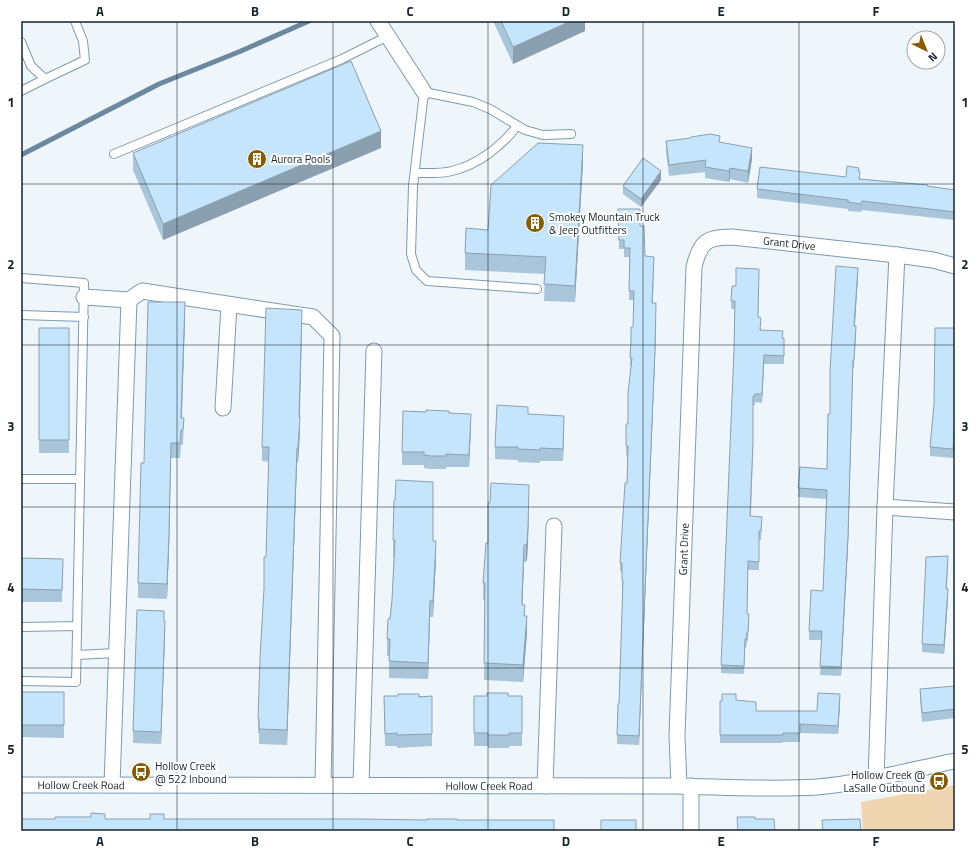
<svg xmlns="http://www.w3.org/2000/svg" width="976" height="852" font-family="'Titillium Web',sans-serif">
	<rect width="100%" height="100%" fill="#eff6fb"/>
	<path fill="#f0d5b1" d="M 955,785 L 955,831 L 863,831 L 861,802 Z"/>
	<g fill="none" stroke-linecap="round" stroke-linejoin="round">
		<path stroke="#6a889e" stroke-width="5" d="M 21,155 L 159,84 L 241,51 L 309,21"/>
		<defs>
			<path id="lane" d="M 21,42 L 31,66 L 45,79 L 85,60 L 83,41 L 75,21
				M 21,91 L 45,79
				M 114,154 L 342,59 L 388,36
				M 415,173 C 426,173 440,174 452,171 C 477,165 501,147 517,126
				M 21,278 L 84,283 L 76,682 L 21,681
				M 537,289 L 427,281 L 416,270 L 411,254 L 413,186 L 424,92 L 473,102 L 490,109 L 525,130 L 543,135 L 571,134
				M 21,315 L 84,317
				M 21,479 L 80,479
				M 21,627 L 77,626
				M 77,655 L 116,653"/>
			<g id="street">
				<path d="M 378,21 L 424,92"/>
				<path d="M 84,297 L 129,300"/>
				<path d="M 223,408 L 229,305"/>
				<path d="M 885,507 L 955,512"/>
				<path d="M 876,779 L 885,507 L 897,255"/>
				<path id="s1" d="M 21,785 L 679,786 C 725,787 771,790 817,787 C 864,783 909,770 955,761"/>
				<path d="M 112,785 L 129,300 L 142,291 L 313,317 L 332,336 L 323,785"/>
				<path d="M 361,785 L 374,351"/>
				<path d="M 545,786 L 554,526"/>
				<path id="s2" d="M 679,786 L 677,736 L 694,267 C 700,242 706,237 732,237 L 897,255 L 933,260 L 955,266"/>
				<path d="M 691,831 L 691,786"/>
			</g>
		</defs>
		<use href="#lane" stroke="#7b9bb3" stroke-width="10"/>
		<use href="#street" stroke="#7b9bb3" stroke-width="17"/>
		<use href="#lane" stroke="#fff" stroke-width="8"/>
		<use href="#street" stroke="#fff" stroke-width="15"/>
	</g>
	<path fill="#a9c5d9" d="M 493,21 L 585,21 L 585,31 L 513,64 Z
		M 666,141 L 720,142 L 752,159 L 748,183 L 730,179 L 729,182 L 705,178 L 705,172 L 669,176 L 666,152 Z
		M 381,148 L 163,240 L 133,170 L 133,153 Z
		M 583,162 L 575,302 L 544,301 L 545,274 L 465,270 L 465,253 L 488,230 Z
		M 859,171 L 860,179 L 955,190 L 955,220 L 862,210 L 861,212 L 848,211 L 848,209 L 757,198 L 757,189 L 846,177 Z
		M 661,180 L 641,207 L 623,194 L 623,186 Z
		M 618,209 L 640,226 L 645,256 L 654,265 L 653,303 L 655,359 L 639,745 L 617,744 L 617,735 L 619,704 L 623,588 L 622,588 L 622,572 L 620,571 L 620,563 L 627,483 L 627,455 L 626,455 L 626,424 L 628,424 L 631,366 L 630,366 L 630,357 L 633,327 L 634,300 L 629,300 L 629,257 L 624,257 L 624,249 L 619,249 Z
		M 858,276 L 855,326 L 856,335 L 854,368 L 853,368 L 848,546 L 841,676 L 820,675 L 822,640 L 809,640 L 809,631 L 823,591 L 826,499 L 798,497 L 798,488 L 827,469 L 830,414 Z
		M 732,286 L 758,317 L 761,330 L 783,338 L 784,338 L 784,364 L 764,364 L 762,403 L 755,402 L 755,405 L 753,405 L 753,451 L 751,516 L 762,525 L 761,540 L 759,540 L 759,570 L 748,570 L 747,614 L 749,623 L 748,641 L 747,641 L 746,648 L 745,648 L 744,674 L 721,673 L 734,350 L 735,309 L 731,309 Z
		M 185,318 L 182,418 L 184,418 L 183,445 L 181,445 L 180,458 L 171,458 L 169,549 L 167,599 L 138,598 L 138,583 L 144,463 Z
		M 302,324 L 300,417 L 300,432 L 298,463 L 297,463 L 287,745 L 259,744 L 259,733 L 258,734 L 258,719 L 264,597 L 264,578 L 266,557 L 269,462 L 262,461 L 262,447 Z
		M 39,328 L 69,328 L 69,453 L 39,453 Z
		M 955,328 L 955,429 L 953,458 L 930,456 L 930,447 Z
		M 449,413 L 471,426 L 469,467 L 446,467 L 446,469 L 431,469 L 424,468 L 424,465 L 402,465 L 402,452 Z
		M 528,414 L 564,429 L 563,461 L 540,461 L 540,463 L 518,462 L 518,460 L 495,459 L 495,447 Z
		M 529,501 L 528,544 L 527,559 L 526,562 L 524,562 L 522,605 L 525,616 L 527,633 L 523,682 L 484,680 L 485,599 L 483,600 L 483,583 L 488,543 Z
		M 393,540 L 433,541 L 436,558 L 433,617 L 430,617 L 428,679 L 389,678 L 389,656 L 387,656 L 387,639 L 392,600 L 394,557 L 393,557 Z
		M 21,558 L 63,559 L 62,602 L 21,602 Z
		M 948,564 L 947,589 L 948,598 L 944,654 L 922,652 L 922,644 Z
		M 164,622 L 165,634 L 161,744 L 133,743 L 133,731 Z
		M 955,686 L 955,718 L 922,722 L 920,698 L 920,689 Z
		M 21,692 L 64,692 L 64,738 L 21,737 Z
		M 384,696 L 432,696 L 432,746 L 397,748 L 397,746 L 385,746 Z
		M 474,696 L 522,696 L 522,746 L 509,746 L 509,748 L 488,748 L 488,746 L 474,746 Z
		M 736,700 L 756,711 L 817,711 L 840,703 L 838,734 L 800,733 L 800,742 L 783,742 L 783,743 L 720,743 L 720,701 Z"/>
	<path fill="#8aa0b0" d="M 571,21 L 585,21 L 585,31 L 513,64 L 513,47 Z
		M 381,131 L 381,148 L 163,240 L 163,224 Z
		M 583,145 L 583,162 L 575,302 L 575,286 Z
		M 752,148 L 752,159 L 748,183 L 748,171 Z
		M 730,168 L 730,179 L 729,182 L 729,171 Z
		M 661,171 L 661,180 L 641,207 L 641,199 Z
		M 858,268 L 858,276 L 854,334 L 854,326 Z
		M 185,302 L 185,318 L 181,433 L 181,418 Z
		M 302,310 L 302,324 L 299,432 L 299,417 Z
		M 656,311 L 655,359 L 639,745 L 639,736 Z
		M 764,355 L 764,364 L 762,403 L 762,394 Z
		M 853,368 L 848,546 L 841,676 L 841,667 Z
		M 471,414 L 471,426 L 469,467 L 469,455 Z
		M 564,416 L 564,429 L 563,461 L 563,449 Z
		M 300,417 L 300,432 L 298,463 L 298,448 Z
		M 955,421 L 955,429 L 953,458 L 953,449 Z
		M 171,443 L 169,549 L 167,599 L 167,584 Z
		M 297,448 L 297,463 L 287,745 L 287,730 Z
		M 529,485 L 528,544 L 527,559 L 526,562 L 526,545 Z
		M 436,541 L 436,558 L 433,617 L 433,601 Z
		M 524,545 L 524,562 L 522,615 L 522,599 Z
		M 948,589 L 948,598 L 944,654 L 944,645 Z
		M 430,601 L 430,617 L 428,679 L 428,663 Z
		M 527,616 L 527,633 L 523,682 L 523,665 Z
		M 165,621 L 165,634 L 161,744 L 161,732 Z
		M 840,694 L 840,703 L 838,734 L 838,726 Z"/>
	<path fill="#c5e5fc" stroke="#8aa0b0" d="M 501,21 L 571,21 L 513,47 Z
		M 351,61 L 381,131 L 163,224 L 133,153 Z
		M 710,134 L 720,136 L 719,142 L 752,148 L 748,171 L 730,168 L 729,171 L 705,167 L 706,160 L 669,165 L 666,141 L 691,138 L 691,137 Z
		M 538,143 L 583,145 L 575,286 L 544,284 L 546,257 L 465,253 L 466,228 L 488,230 L 491,185 Z
		M 643,158 L 661,171 L 641,199 L 623,186 Z
		M 847,166 L 859,168 L 858,171 L 860,171 L 859,179 L 928,185 L 927,186 L 955,190 L 955,212 L 862,201 L 861,204 L 848,202 L 848,200 L 757,189 L 760,167 L 846,177 Z
		M 618,209 L 640,209 L 640,226 L 644,226 L 645,256 L 654,257 L 652,303 L 656,303 L 655,350 L 639,736 L 617,735 L 618,704 L 619,704 L 623,580 L 622,580 L 622,563 L 620,563 L 625,483 L 627,483 L 628,446 L 626,446 L 626,424 L 628,424 L 628,393 L 632,358 L 630,357 L 631,340 L 631,327 L 633,327 L 634,291 L 629,291 L 630,248 L 624,248 L 624,240 L 619,240 Z
		M 836,266 L 858,268 L 854,326 L 856,326 L 854,360 L 853,360 L 848,537 L 841,667 L 820,666 L 822,631 L 809,631 L 811,590 L 823,591 L 827,490 L 798,488 L 800,467 L 827,469 L 828,414 L 830,414 L 830,371 Z
		M 736,268 L 759,269 L 758,317 L 761,318 L 760,330 L 783,331 L 782,338 L 784,338 L 784,356 L 764,355 L 762,394 L 755,394 L 755,396 L 753,396 L 753,442 L 750,516 L 762,517 L 761,531 L 759,531 L 759,562 L 748,561 L 747,614 L 749,614 L 748,632 L 747,632 L 746,640 L 745,639 L 744,666 L 721,665 L 734,350 L 735,301 L 731,301 L 732,286 L 736,286 Z
		M 148,302 L 185,302 L 181,418 L 184,418 L 183,430 L 181,430 L 180,443 L 171,443 L 169,534 L 167,584 L 138,583 L 141,463 L 144,463 Z
		M 266,308 L 302,310 L 299,417 L 300,417 L 298,448 L 297,448 L 287,730 L 259,729 L 259,719 L 258,719 L 260,658 L 264,588 L 264,557 L 266,557 L 269,447 L 262,447 Z
		M 39,328 L 69,328 L 69,440 L 39,440 Z
		M 935,328 L 955,328 L 955,421 L 953,449 L 930,447 L 934,404 Z
		M 497,405 L 528,407 L 528,414 L 564,416 L 563,449 L 540,448 L 540,450 L 518,449 L 518,447 L 495,447 Z
		M 426,410 L 449,411 L 449,413 L 471,414 L 469,455 L 446,454 L 446,456 L 431,456 L 424,455 L 424,452 L 402,452 L 403,411 L 426,412 Z
		M 396,480 L 433,482 L 433,541 L 436,541 L 433,601 L 430,601 L 428,663 L 389,661 L 390,639 L 387,639 L 388,619 L 390,619 L 392,600 L 395,540 L 393,540 L 394,500 L 395,500 Z
		M 491,483 L 529,485 L 528,527 L 527,543 L 526,545 L 524,545 L 522,599 L 522,605 L 525,605 L 524,616 L 527,616 L 523,665 L 484,663 L 485,583 L 483,583 L 486,543 L 488,543 L 488,503 L 490,503 Z
		M 948,556 L 946,589 L 948,589 L 944,645 L 922,644 L 926,557 Z
		M 21,558 L 63,559 L 62,590 L 21,589 Z
		M 137,610 L 164,611 L 164,622 L 165,621 L 161,732 L 133,731 Z
		M 955,686 L 955,709 L 922,713 L 920,689 Z
		M 21,692 L 64,692 L 64,725 L 21,725 Z
		M 487,693 L 508,693 L 508,696 L 522,696 L 522,733 L 509,733 L 509,735 L 488,735 L 488,733 L 474,733 L 474,696 L 487,696 Z
		M 818,693 L 840,694 L 838,726 L 800,724 L 800,733 L 783,733 L 783,735 L 720,735 L 720,701 L 722,701 L 722,694 L 736,694 L 736,700 L 756,702 L 756,711 L 817,711 Z
		M 398,694 L 419,694 L 419,697 L 432,696 L 432,734 L 397,735 L 397,733 L 385,734 L 384,696 L 398,696 Z
		M 91,813 L 105,814 L 105,819 L 150,819 L 150,814 L 164,814 L 164,819 L 359,819 L 427,820 L 427,819 L 457,819 L 457,820 L 554,820 L 554,831 L 21,831 L 21,819 L 55,819 L 55,817 L 91,817 Z
		M 737,817 L 755,817 L 755,819 L 774,819 L 775,831 L 738,831 Z
		M 860,819 L 861,831 L 823,831 L 822,820 Z
		M 601,820 L 636,820 L 636,831 L 601,831 Z"/>
	<path fill="none" stroke="#17242d" stroke-width="1" stroke-opacity="0.55" d="M 177,21 L 177,831M 333,21 L 333,831M 488,21 L 488,831M 643,21 L 643,831M 799,21 L 799,831M 21,184 L 955,184M 21,345 L 955,345M 21,507 L 955,507M 21,668 L 955,668"/>
	<defs>
		<symbol id="building-disc" viewBox="-11 -11 22 22"><circle r="9.5" fill="#895b00" stroke="#fff"/><path d="M-4-6H4V6H1V3H-1V6H-4ZM-2.5-4.3h1.7v1.8h-1.7ZM.8-4.3h1.7v1.8H.8ZM-2.5-1h1.7V.8h-1.7ZM.8-1h1.7V.8H.8Z" fill="#fff"/></symbol>
		<symbol id="bus-disc" viewBox="-11 -11 22 22"><circle r="9.5" fill="#895b00" stroke="#fff"/><path d="M-5-6H5V4H4V6H2V4H-2V6H-4V4H-5ZM-3.5-4V0h7V-4ZM-3.5 1.2v1.5H-2V1.2ZM2 1.2v1.5H3.5V1.2Z" fill="#fff"/></symbol>
	</defs>
	<g fill-rule="evenodd">
		<use href="#building-disc" x="246" y="148" width="22" height="22"/>
		<use href="#building-disc" x="524" y="212" width="22" height="22"/>
		<use href="#bus-disc" x="130" y="761" width="22" height="22"/>
		<use href="#bus-disc" x="928" y="770" width="22" height="22"/>
	</g>
	<g text-anchor="middle" stroke-width="4" stroke-linejoin="round" paint-order="stroke">
		<g font-size="11" fill="#17242d" stroke="#fff" text-anchor="start">
			<text x="271" y="163">Aurora Pools</text>
			<text x="549" y="221">Smokey Mountain Truck<tspan x="549" dy="13">&amp; Jeep Outfitters</tspan></text>
			<text x="155" y="770">Hollow Creek<tspan x="155" dy="13">@ 522 Inbound</tspan></text>
			<text x="925" y="779" text-anchor="end">Hollow Creek @<tspan x="925" dy="13">LaSalle Outbound</tspan></text>
		</g>
		<g font-size="11" fill="#17242d" stroke="#fff">
			<text dy="4" stroke="none"><textPath href="#s2" startOffset="632">Grant Drive</textPath></text>
			<text dy="4" stroke="none"><textPath href="#s2" startOffset="237">Grant Drive</textPath></text>
			<text dy="4" stroke="none"><textPath href="#s1" startOffset="60">Hollow Creek Road</textPath></text>
			<text dy="4" stroke="none"><textPath href="#s1" startOffset="468">Hollow Creek Road</textPath></text>
		</g>
	</g>
	<rect width="976" height="852" fill="none" stroke="#ffffff" stroke-width="44"/>
	<g transform="translate(926 50) rotate(137)"><circle r="19" fill="#ffffff" stroke="#a2a7ab"/>
	<path d="M0-3L7 15L0 10L-7 15Z" fill="#895b00"/>
	<text y="-6" font-size="11" font-weight="bold" text-anchor="middle" fill="#17242d">N</text>
	</g>
	<rect x="22" y="22" width="932" height="808" fill="none" stroke="#17242d" stroke-width="1.5"/>
	<g font-size="13" text-anchor="middle" font-weight="bold" fill="#17242d">
		<text x="100" y="16">A</text>
		<text x="255" y="16">B</text>
		<text x="410" y="16">C</text>
		<text x="566" y="16">D</text>
		<text x="721" y="16">E</text>
		<text x="876" y="16">F</text>
		<text x="11" y="107">1</text>
		<text x="965" y="107">1</text>
		<text x="11" y="269">2</text>
		<text x="965" y="269">2</text>
		<text x="11" y="431">3</text>
		<text x="965" y="431">3</text>
		<text x="11" y="592">4</text>
		<text x="965" y="592">4</text>
		<text x="11" y="754">5</text>
		<text x="965" y="754">5</text>
		<text x="100" y="846">A</text>
		<text x="255" y="846">B</text>
		<text x="410" y="846">C</text>
		<text x="566" y="846">D</text>
		<text x="721" y="846">E</text>
		<text x="876" y="846">F</text>
	</g>
</svg>
